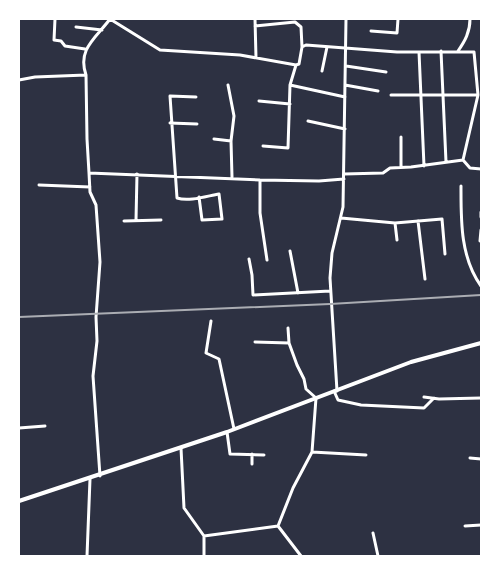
<svg xmlns="http://www.w3.org/2000/svg" width="500" height="575" font-family="'Alegreya Sans',sans-serif">
	<rect width="100%" height="100%" fill="#2d3142"/>
	<g fill="none" stroke-linecap="round" stroke-linejoin="round">
		<path stroke="#fff" stroke-width="3" d="M 55,19 L 54,40 L 61,41 L 65,46 L 85,49
			M 110,19 L 160,50 L 240,55 L 296,65 L 299,64 L 302,47 L 306,45 L 397,52 L 474,52 L 478,95 L 463,160
			M 255,19 L 256,58
			M 255,26 L 295,22 L 301,27 L 302,47
			M 76,27 L 102,30
			M 371,31 L 397,33 L 398,19
			M 441,51 L 446,162
			M 458,51 C 465,41 470,32 470,19
			M 419,52 L 424,166
			M 346,66 L 386,72
			M 322,71 L 327,47
			M 86,75 C 77,49 96,38 110,19
			M 19,80 L 35,77 L 86,75 L 87,139 L 89,173 L 260,180 L 319,181 L 344,179
			M 228,85 L 234,116 L 231,141 L 232,177
			M 290,85 L 345,97
			M 345,85 L 378,91
			M 391,95 L 478,95
			M 196,97 L 170,96 L 177,198 C 189,202 207,196 219,194 L 222,219 L 202,220 L 199,197
			M 259,101 L 290,104
			M 308,121 L 345,129
			M 170,123 L 197,124
			M 401,137 L 401,167
			M 214,139 L 231,141
			M 263,146 L 288,148 L 290,85 L 296,65
			M 463,160 L 470,168 L 481,169
			M 89,173 L 90,192 L 96,205 L 100,262 L 96,317 L 97,341 L 93,376 L 100,476
			M 344,174 L 383,173 L 390,168 L 411,167 L 463,160
			M 260,180 L 260,213 L 267,260
			M 39,185 L 90,187
			M 461,186 C 461,219 460,257 481,286
			M 481,212 L 481,217
			M 341,218 L 395,223 L 442,219 L 445,254
			M 136,220 L 137,174
			M 124,221 L 161,220
			M 418,221 L 425,279
			M 395,223 L 397,240
			M 480,241 L 481,230
			M 290,251 L 298,293
			M 249,259 L 252,275 L 253,295 L 330,291
			M 211,321 L 206,353 L 219,359 L 234,429
			M 288,328 L 289,343
			M 334,391 L 338,400 L 361,405 L 424,408 L 434,398
			M 337,391 L 330,278 L 332,253 L 343,207 L 346,19
			M 424,397 L 439,399 L 481,398
			M 19,428 L 45,426
			M 227,432 L 230,454 L 264,455
			M 181,448 L 184,508 L 204,536 L 204,556
			M 312,452 L 366,455
			M 470,458 L 481,459
			M 252,464 L 252,454
			M 278,526 L 301,556
			M 465,526 L 481,525
			M 373,533 L 378,556
			M 204,536 L 278,526 L 293,488 L 312,452 L 316,398 L 306,389 L 304,379 L 297,365 L 289,343 L 255,342
			M 87,556 L 90,479"/>
		<path stroke="#fff" stroke-width="4" d="M 19,501 L 227,432 L 411,362 L 481,343"/>
		<path stroke="#abadb3" stroke-width="2" d="M 19,317 L 330,304 L 481,295"/>
	</g>
	<rect width="500" height="575" fill="none" stroke="#ffffff" stroke-width="40"/>
</svg>
